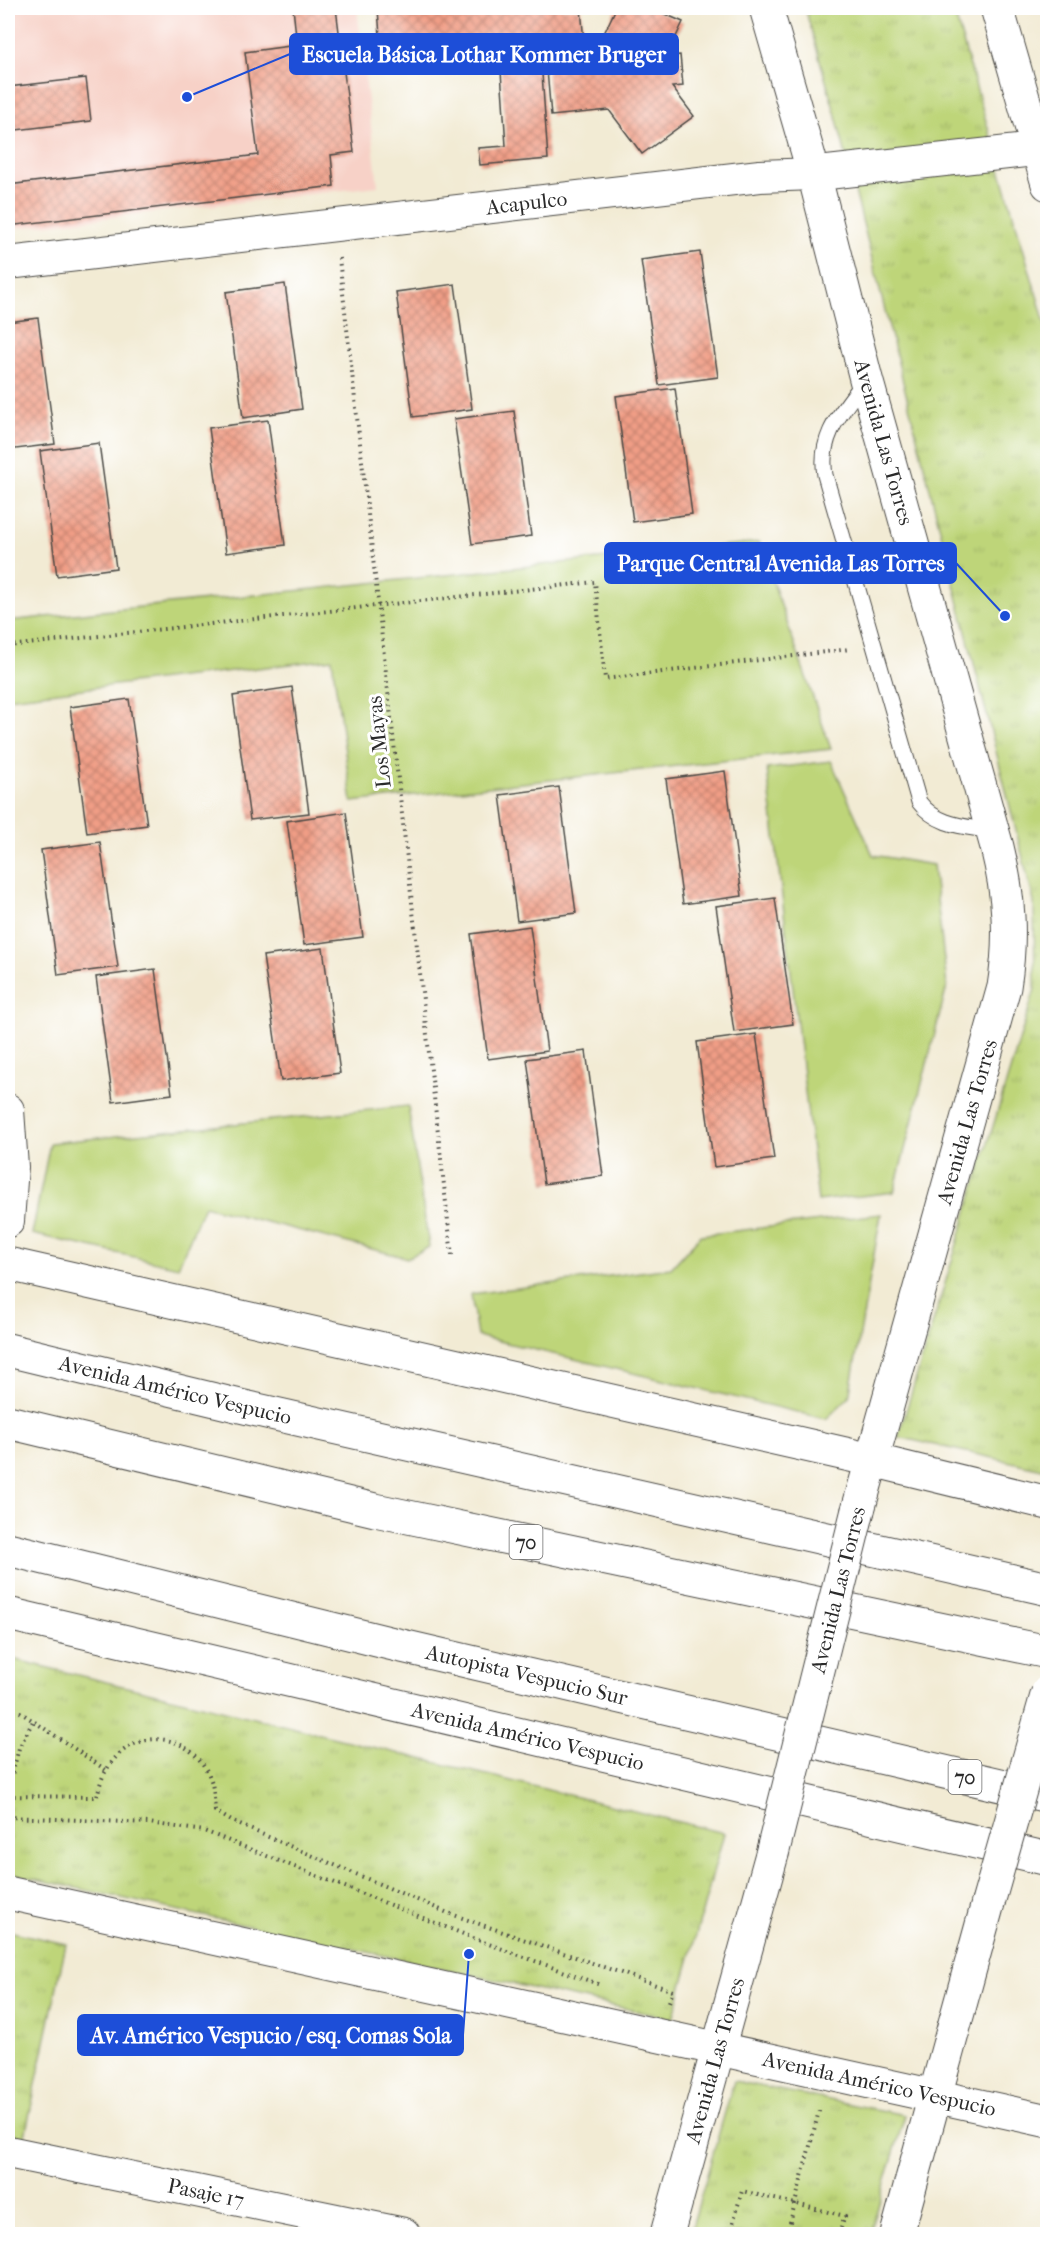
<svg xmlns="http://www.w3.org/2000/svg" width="1055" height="2242" font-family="'IM FELL French Canon',serif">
	<defs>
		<pattern id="park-tufts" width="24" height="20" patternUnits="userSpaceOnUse" patternTransform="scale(1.5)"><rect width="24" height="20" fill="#bed579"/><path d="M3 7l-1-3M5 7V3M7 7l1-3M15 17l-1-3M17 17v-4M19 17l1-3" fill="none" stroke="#a3b769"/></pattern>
		<pattern id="building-cross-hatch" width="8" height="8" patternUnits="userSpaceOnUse" patternTransform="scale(1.5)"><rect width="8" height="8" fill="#f19e86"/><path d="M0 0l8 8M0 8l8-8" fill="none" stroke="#c3816e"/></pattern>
	</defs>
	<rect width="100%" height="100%" fill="#fff"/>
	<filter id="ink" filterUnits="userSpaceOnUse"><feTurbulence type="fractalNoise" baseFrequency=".0167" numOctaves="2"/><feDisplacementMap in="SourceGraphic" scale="12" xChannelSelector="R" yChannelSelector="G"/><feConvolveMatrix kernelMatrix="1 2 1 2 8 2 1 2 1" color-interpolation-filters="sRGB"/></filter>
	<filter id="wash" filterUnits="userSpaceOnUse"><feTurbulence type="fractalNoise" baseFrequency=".008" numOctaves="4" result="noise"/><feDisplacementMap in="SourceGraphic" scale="24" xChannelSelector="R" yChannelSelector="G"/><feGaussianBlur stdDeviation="1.35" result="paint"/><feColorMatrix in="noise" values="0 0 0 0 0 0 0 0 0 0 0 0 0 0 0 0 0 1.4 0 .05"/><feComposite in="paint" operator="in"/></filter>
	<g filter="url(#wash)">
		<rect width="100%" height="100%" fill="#f2ebd4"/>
		<path fill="#f7d1c7" d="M 8,8 L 357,8 L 378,186 L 8,229 Z"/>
		<path fill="#bed579" stroke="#748052" stroke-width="1.5" d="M 759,542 L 831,749 L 352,802 L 332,659 L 8,698 L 8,621 Z
			M 831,761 L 873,855 L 933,865 L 947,986 L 894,1192 L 818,1201 L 767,769 Z
			M 408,1106 L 429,1247 L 407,1258 L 204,1206 L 178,1267 L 32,1234 L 50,1143 Z
			M 881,1214 L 849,1397 L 826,1419 L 477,1336 L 471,1294 L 671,1268 L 701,1235 Z"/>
		<path fill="url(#park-tufts)" stroke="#748052" stroke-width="1.5" d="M 805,8 L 953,8 L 1047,330 L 1047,1470 L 898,1437 L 1035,989 L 1034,902 L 836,116 Z
			M 8,1658 L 724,1833 L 673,2019 L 8,1873 Z
			M 8,1931 L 66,1944 L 24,2140 L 8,2136 Z
			M 734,2081 L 905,2115 L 870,2234 L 690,2234 Z"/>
		<g id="blocks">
			<path fill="url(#building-cross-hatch)" d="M 293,8 L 336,8 L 354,152 L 331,155 L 334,186 L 8,226 L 8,185 L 258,155 L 245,52 L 297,45 Z
				M 400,8 L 581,8 L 584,42 L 540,45 L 548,159 L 480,165 L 478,148 L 506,146 L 499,41 L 381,49 L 378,9 Z
				M 616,8 L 651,8 L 683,22 L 667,56 L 680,55 L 683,86 L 672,87 L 694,116 L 642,154 L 609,110 L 551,116 L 545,47 L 600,42 Z
				M 86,78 L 91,121 L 8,131 L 8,87 Z
				M 700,252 L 718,377 L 659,385 L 641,260 Z
				M 285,284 L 302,409 L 243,418 L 226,292 Z
				M 455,284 L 472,409 L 413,417 L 396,292 Z
				M 38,318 L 55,444 L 8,450 L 8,322 Z
				M 675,388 L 692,514 L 633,522 L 616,396 Z
				M 514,411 L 531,536 L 472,544 L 454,419 Z
				M 268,420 L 285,545 L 226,553 L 209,428 Z
				M 99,443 L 116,568 L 57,576 L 40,451 Z
				M 292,687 L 309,813 L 250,820 L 233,696 Z
				M 129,699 L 147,825 L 87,833 L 70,707 Z
				M 725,771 L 742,896 L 683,904 L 666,779 Z
				M 559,787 L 576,913 L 517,921 L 500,795 Z
				M 346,812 L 363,937 L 304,945 L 287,821 Z
				M 100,842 L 118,967 L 58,975 L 41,850 Z
				M 775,898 L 793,1024 L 734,1032 L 716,906 Z
				M 530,926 L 547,1051 L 488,1059 L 471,934 Z
				M 323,948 L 340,1073 L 281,1081 L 263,956 Z
				M 155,969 L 172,1094 L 113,1102 L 96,977 Z
				M 756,1034 L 774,1159 L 714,1167 L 697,1042 Z
				M 586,1051 L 603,1176 L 544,1184 L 527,1059 Z"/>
		</g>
	</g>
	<g filter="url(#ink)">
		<use href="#blocks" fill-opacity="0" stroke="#494844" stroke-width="1.5"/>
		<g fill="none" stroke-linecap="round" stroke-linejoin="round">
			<defs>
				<path id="lane" d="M 866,379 C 844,410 818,434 825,475 L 919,802 C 937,826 964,826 992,831"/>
				<g id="street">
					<path id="s1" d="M 8,263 L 760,176 L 814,174"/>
					<path d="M 8,1110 L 12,1167 L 8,1221"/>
					<path id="s2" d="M 8,2152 L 404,2234"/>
				</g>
				<g id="secondary">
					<path id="s3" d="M 766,8 L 814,174 L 866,379 L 997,847 C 1009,895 1012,938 1004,987 L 858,1510"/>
					<path d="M 997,8 L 1048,184"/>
					<path d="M 814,174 L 1048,148"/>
					<path d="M 8,1264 L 872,1460 L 1048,1503"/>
					<path id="s4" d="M 8,1350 L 240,1406 L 1048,1589"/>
					<path id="s5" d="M 8,1614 L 1048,1859"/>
					<path id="s6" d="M 8,1893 L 1048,2121"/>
					<path id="s7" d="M 667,2234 L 772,1854"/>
					<path d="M 897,2234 L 988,1903"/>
				</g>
				<g id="highway">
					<path d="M 8,1422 L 375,1510 L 1048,1652"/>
					<path id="s8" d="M 8,1549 L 389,1643 L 1048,1796"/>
				</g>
			</defs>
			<use href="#lane" stroke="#494844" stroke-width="17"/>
			<use href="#street" stroke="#494844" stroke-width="34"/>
			<use href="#secondary" stroke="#494844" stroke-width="35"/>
			<use href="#highway" stroke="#494844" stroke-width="35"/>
			<path stroke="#494844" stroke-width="4" stroke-dasharray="1.5 4.5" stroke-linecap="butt" d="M 339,258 L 452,1256
				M 8,646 L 595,582 L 605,679 L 850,649
				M 8,1709 L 20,1712 L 106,1770
				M 8,1774 L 12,1775 L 19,1748 L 33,1721
				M 8,1796 L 97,1797 C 99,1789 101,1778 106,1771 C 130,1727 188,1729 209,1775 C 214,1786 214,1799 215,1811 L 233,1822 L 448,1913 L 673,1991 L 669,2002
				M 8,1817 L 149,1823 L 204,1831 L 486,1943 L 598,1984
				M 730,2234 L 742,2191 L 845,2216 L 839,2234
				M 787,2234 L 820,2107"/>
			<use href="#lane" stroke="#fff" stroke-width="15"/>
			<use href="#street" stroke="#fff" stroke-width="32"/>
			<use href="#secondary" stroke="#fff" stroke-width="33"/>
			<use href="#highway" stroke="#fff" stroke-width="33"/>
			<defs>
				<path id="secondary-bridge" d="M 772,1854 L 858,1510
					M 988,1903 L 1048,1692"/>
			</defs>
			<use href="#secondary-bridge" stroke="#494844" stroke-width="35" stroke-linecap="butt"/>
			<use href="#secondary-bridge" stroke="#fff" stroke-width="33"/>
		</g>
	</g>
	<g text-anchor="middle" stroke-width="6" stroke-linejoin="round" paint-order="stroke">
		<g fill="#fff" stroke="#6b6b6b" stroke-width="1.5">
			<rect x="509.5" y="1525" width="33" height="34" rx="4.5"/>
			<rect x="948.5" y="1760" width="33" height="34" rx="4.5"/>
		</g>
		<g font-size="20" font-weight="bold" fill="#2b2b2b">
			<text x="526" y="1549">70</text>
			<text x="965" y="1784">70</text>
		</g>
		<g font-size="21" fill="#2b2b2b" stroke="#fff">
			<text dy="7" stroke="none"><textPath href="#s1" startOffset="522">Acapulco</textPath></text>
			<text dy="7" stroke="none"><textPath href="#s3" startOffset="450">Avenida Las Torres</textPath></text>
			<text transform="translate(379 742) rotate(-96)" y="7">Los Mayas</text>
			<text transform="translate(967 1122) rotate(-74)" y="7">Avenida Las Torres</text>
			<text dy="7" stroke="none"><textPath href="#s4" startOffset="172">Avenida Américo Vespucio</textPath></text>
			<text transform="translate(838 1590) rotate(-76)" y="7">Avenida Las Torres</text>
			<text dy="7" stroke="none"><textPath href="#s8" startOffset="534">Autopista Vespucio Sur</textPath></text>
			<text dy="7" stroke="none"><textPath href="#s5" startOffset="534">Avenida Américo Vespucio</textPath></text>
			<text dy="7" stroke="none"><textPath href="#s7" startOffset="180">Avenida Las Torres</textPath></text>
			<text dy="7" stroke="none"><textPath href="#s6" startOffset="892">Avenida Américo Vespucio</textPath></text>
			<text dy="7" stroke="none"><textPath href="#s2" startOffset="202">Pasaje 17</textPath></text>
		</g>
	</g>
	<path fill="none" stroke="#1d4ed8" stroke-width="2" d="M187 97L290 54M1005 616L956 563M469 1954L463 2035"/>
	<g fill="#1d4ed8" stroke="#fff" stroke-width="2">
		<circle cx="187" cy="97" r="6"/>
		<circle cx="1005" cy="616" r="6"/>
		<circle cx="469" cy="1954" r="6"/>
	</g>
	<g fill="#1d4ed8" stroke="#1d4ed8" stroke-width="2">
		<rect x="290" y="34" width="388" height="40" rx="6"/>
		<rect x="605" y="543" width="351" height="40" rx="6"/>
		<rect x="78" y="2015" width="385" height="40" rx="6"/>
	</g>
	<g font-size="22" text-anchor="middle" font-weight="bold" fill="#fff">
		<text x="484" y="62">Escuela Básica Lothar Kommer Bruger</text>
		<text x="781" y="571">Parque Central Avenida Las Torres</text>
		<text x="271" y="2043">Av. Américo Vespucio / esq. Comas Sola</text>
	</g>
	<rect width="1055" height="2242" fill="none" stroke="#fff" stroke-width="30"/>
</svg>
